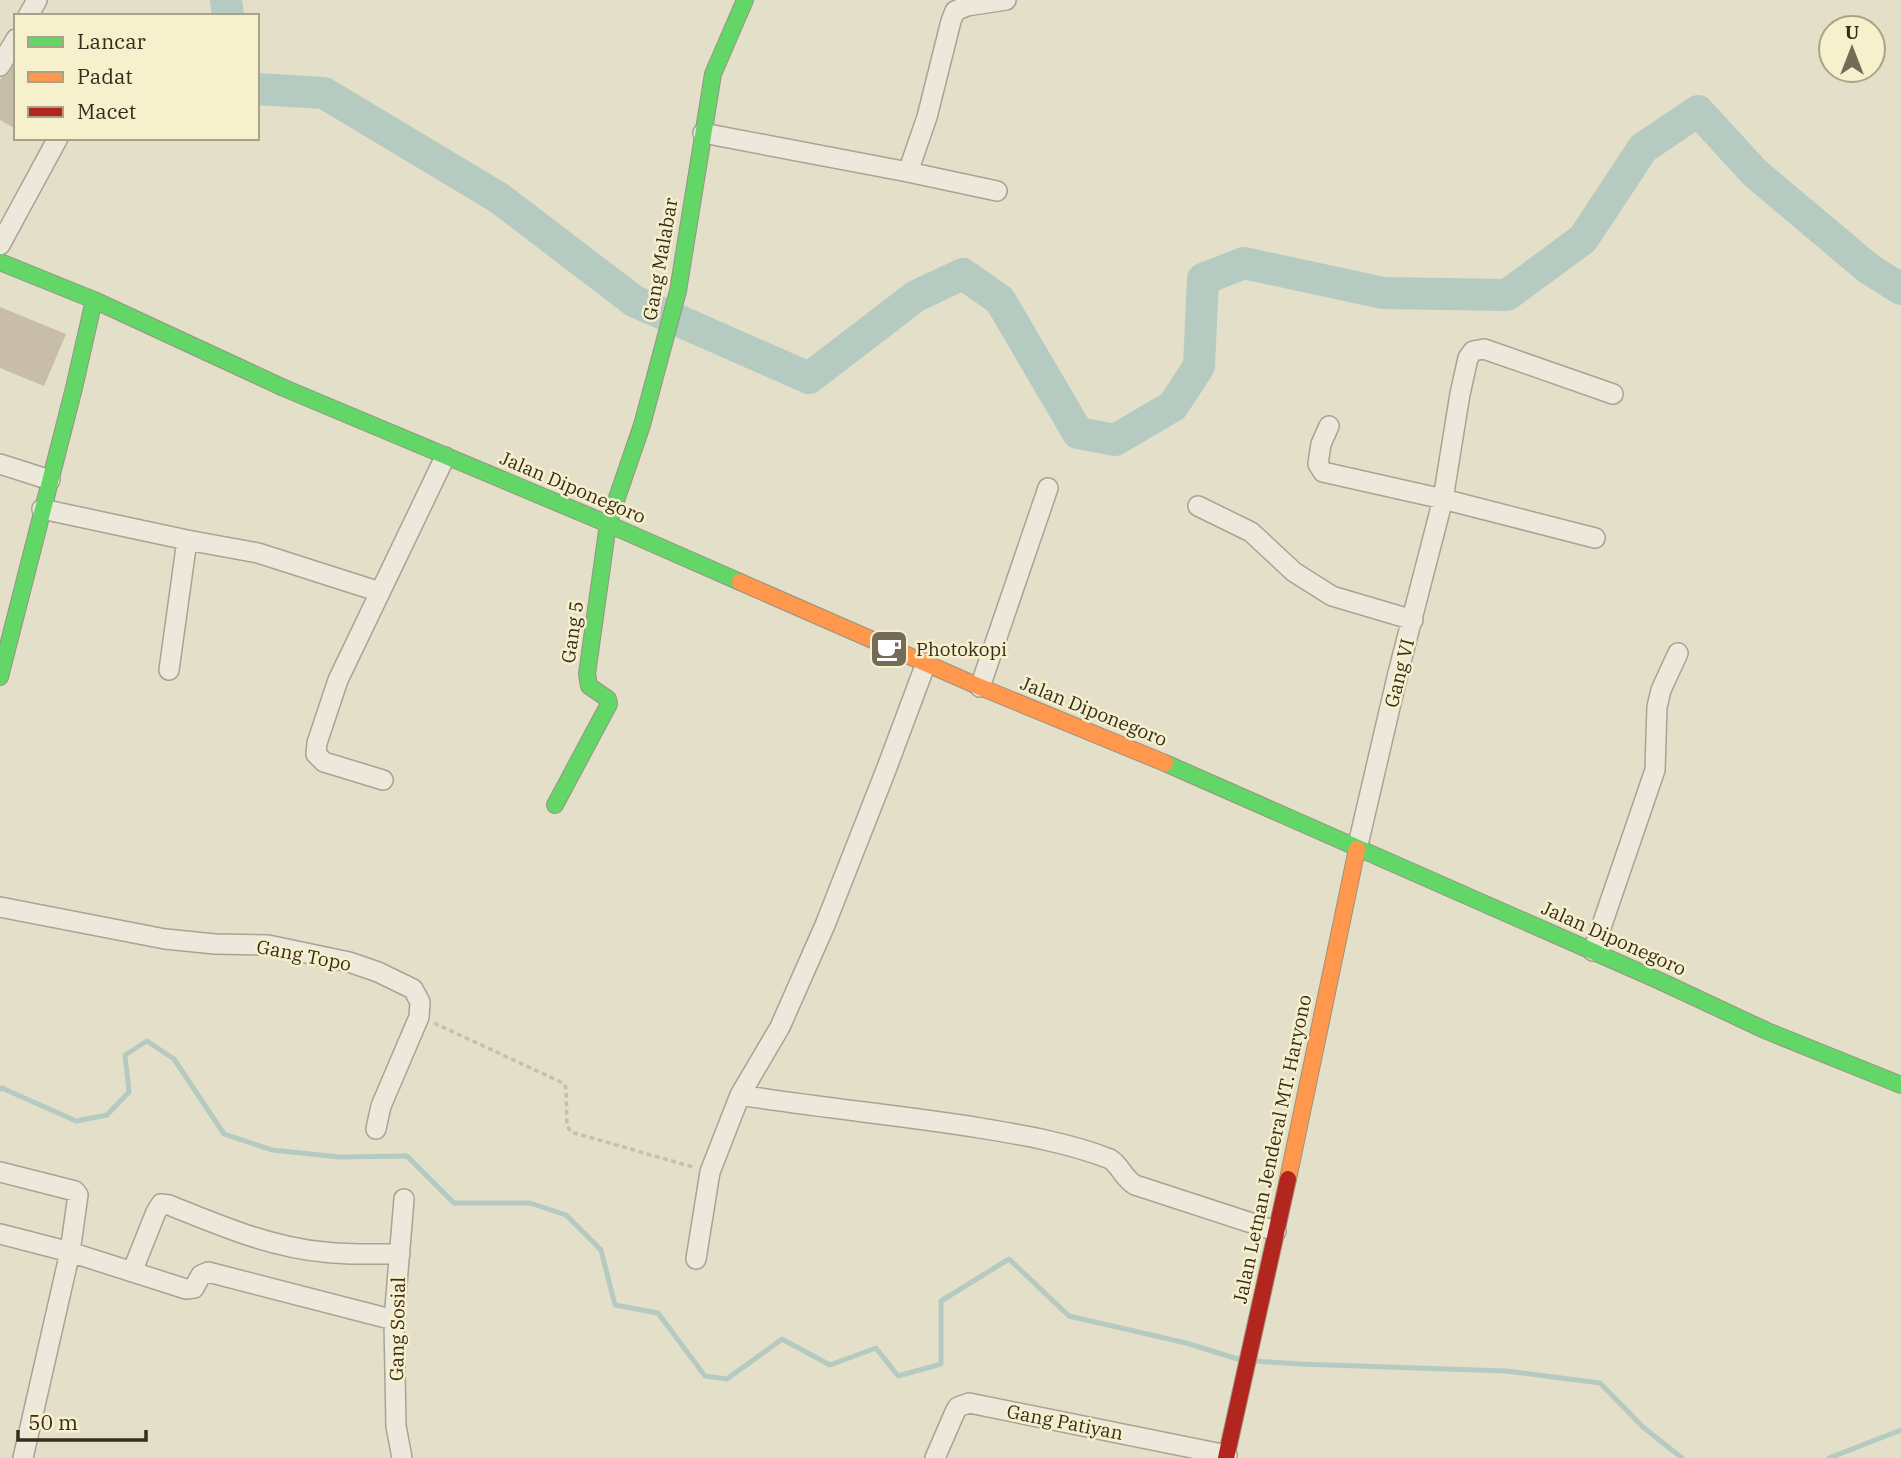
<svg xmlns="http://www.w3.org/2000/svg" width="1901" height="1458" font-family="'IBM Plex Serif',serif">
	<rect width="100%" height="100%" fill="#e4dfc9"/>
	<g fill="none" stroke-linecap="round" stroke-linejoin="round">
		<path stroke="#b5cac0" stroke-width="5" d="M 0,1089 L 2,1088 L 76,1121 L 107,1115 L 129,1092 L 125,1055 L 147,1041 L 174,1059 L 224,1134 L 272,1150 L 340,1157 L 407,1156 L 454,1203 L 530,1203 L 566,1215 L 601,1250 L 615,1305 L 658,1313 L 705,1376 L 727,1379 L 782,1339 L 830,1365 L 876,1348 L 898,1376 L 941,1364 L 941,1301 L 1009,1259 L 1069,1316 L 1186,1343 L 1241,1360
			M 1255,1361 L 1299,1364 L 1506,1371 L 1600,1383 L 1643,1427 L 1682,1458
			M 1829,1458 L 1901,1430"/>
		<path stroke="#b5cac0" stroke-width="32" d="M 226,0 L 228,16
			M 257,89 L 324,93 L 499,198 L 634,301 L 809,378 L 916,296 L 963,274 L 1000,300 L 1078,433 L 1115,440 L 1173,406 L 1199,366 L 1203,279 L 1244,263 L 1383,293 L 1507,295 L 1583,239 L 1643,148 L 1698,111 L 1755,173 L 1869,269 L 1901,289"/>
	</g>
	<path fill="#c8bdaa" d="M 16,53 L 16,129 L 0,120 L 0,80 Z
		M 0,307 L 66,334 L 44,386 L 0,368 Z"/>
	<g fill="none" stroke-linecap="round" stroke-linejoin="round">
		<defs>
			<path id="street" d="M 28,16 L 37,0
				M 0,66 L 16,39
				M 703,133 L 908,172 L 997,191
				M 908,172 L 927,117 L 951,21 L 955,11 L 967,6 L 1006,0
				M 0,245 L 58,138
				M 1329,426 L 1321,444 L 1318,464 L 1323,472 L 1443,499 L 1595,538
				M 0,464 L 50,480
				M 1198,506 L 1251,532 L 1294,572 L 1332,596 L 1413,620
				M 42,509 L 187,540 L 258,553 L 380,592
				M 169,670 L 187,540
				M 980,687 L 1048,488
				M 383,780 L 324,762 L 316,754 L 317,743 L 338,680 L 445,457
				M 1357,849 L 1398,673 L 1443,499 L 1460,394 L 1468,358 L 1473,351 L 1484,349 L 1613,394
				M 0,907 L 165,939 L 215,944 L 268,945 L 349,962 L 378,972 L 413,989 L 420,1002 L 419,1017 L 381,1106 L 376,1129
				M 1593,951 L 1655,770 L 1657,707 L 1661,690 L 1678,653
				M 740,1095 C 820,1108 900,1115 980,1128 C 1023,1135 1069,1143 1110,1159 C 1121,1166 1123,1178 1135,1185 L 1276,1231
				M 0,1172 L 75,1191 L 78,1195 L 70,1252 L 23,1458
				M 0,1234 L 70,1252 L 186,1289 L 194,1288 L 201,1275 L 208,1272 L 394,1320
				M 696,1259 L 710,1172 L 740,1095 L 780,1027 L 825,925 L 886,770 L 926,663
				M 132,1272 L 156,1212 L 161,1204 L 169,1205 C 219,1225 269,1247 324,1252 C 349,1255 374,1254 400,1254
				M 402,1458 L 396,1426 L 394,1320 L 404,1199
				M 935,1458 L 955,1412 L 958,1407 L 969,1403 L 1227,1455"/>
			<path id="fast" d="M 0,262 L 94,300 L 284,388 L 608,524 L 740,582
				M 0,677 L 74,388 L 94,300
				M 1165,763 L 1660,981 L 1767,1031 L 1901,1085
				M 555,805 L 609,704 L 608,699 L 589,686 L 587,674 L 608,524 L 642,425 L 678,291 L 713,74 L 745,0"/>
			<path id="slow" d="M 740,582 L 980,687 L 1165,763
				M 1288,1179 L 1357,849"/>
			<path id="jam" d="M 1226,1458 L 1288,1179"/>
		</defs>
		<use href="#street" stroke="#a9a393" stroke-width="22"/>
		<use href="#fast" stroke="#989383" stroke-width="18"/>
		<use href="#slow" stroke="#989383" stroke-width="18"/>
		<use href="#jam" stroke="#989383" stroke-width="18"/>
		<path stroke="#c4c0b3" stroke-width="3.5" stroke-dasharray="5 3.5" stroke-linecap="butt" d="M 434,1023 L 563,1083 L 566,1088 L 567,1126 L 571,1132 L 693,1167"/>
		<use href="#street" stroke="#ece8db" stroke-width="19"/>
		<use href="#fast" stroke="#63d668" stroke-width="16"/>
		<use href="#slow" stroke="#ff974d" stroke-width="16"/>
		<use href="#jam" stroke="#b3261e" stroke-width="16"/>
	</g>
	<defs>
		<symbol id="cafe-square" viewBox="-11 -11 22 22"><rect x="-9" y="-9" width="18" height="18" rx="4" fill="#746b58" stroke="#f7f0cd"/><path d="M-5.5-4.5H6V0H3Q3 3.5 0 3.5H-2.5Q-5.5 3.5-5.5 0ZM3-3.2v2h1.7v-2ZM-6 4.5H4V6H-6Z" fill="#fff"/></symbol>
	</defs>
	<g fill-rule="evenodd">
		<use href="#cafe-square" x="867" y="627" width="44" height="44"/>
	</g>
	<g text-anchor="middle" stroke-width="5" stroke-linejoin="round" paint-order="stroke">
		<g font-size="19" fill="#372c1b" stroke="#f7f0cd">
			<text transform="translate(660 259) rotate(-80)" y="7">Gang Malabar</text>
			<text transform="translate(573 487) rotate(23)" y="7">Jalan Diponegoro</text>
			<text transform="translate(572 632) rotate(-82)" y="7">Gang 5</text>
			<text transform="translate(1399 673) rotate(-76)" y="7">Gang VI</text>
			<text transform="translate(1094 711) rotate(22)" y="7">Jalan Diponegoro</text>
			<text transform="translate(1614 938) rotate(24)" y="7">Jalan Diponegoro</text>
			<text transform="translate(304 955) rotate(11)" y="7">Gang Topo</text>
			<text transform="translate(1272 1149) rotate(-78)" y="7">Jalan Letnan Jenderal MT. Haryono</text>
			<text transform="translate(397 1329) rotate(-89)" y="7">Gang Sosial</text>
			<text transform="translate(1065 1422) rotate(11)" y="7">Gang Patiyan</text>
		</g>
		<g font-size="19" fill="#372c1b" stroke="#f7f0cd" text-anchor="start">
			<text x="916" y="656">Photokopi</text>
		</g>
	</g>
	<rect x="14" y="14" width="245" height="126" fill="#f7f0cd" stroke="#aaa286" stroke-width="2"/>
	<rect x="28" y="37" width="35" height="10" fill="#63d668" stroke="#aaa286" stroke-width="2"/>
	<text x="77" y="49" font-size="21" fill="#372c1b">Lancar</text>
	<rect x="28" y="72" width="35" height="10" fill="#ff974d" stroke="#aaa286" stroke-width="2"/>
	<text x="77" y="84" font-size="21" fill="#372c1b">Padat</text>
	<rect x="28" y="107" width="35" height="10" fill="#b3261e" stroke="#aaa286" stroke-width="2"/>
	<text x="77" y="119" font-size="21" fill="#372c1b">Macet</text>
	<g transform="translate(1852 49)"><circle r="33" fill="#f7f0cd" stroke="#aaa286" stroke-width="2"/>
	<path d="M0-5L12 26L0 18L-12 26Z" fill="#746b58"/>
	<text y="-10" font-size="19" font-weight="bold" text-anchor="middle" fill="#372c1b">U</text>
	</g>
	<path d="M18 1430v10h128v-10" fill="none" stroke="#372c1b" stroke-width="3.5"/>
	<text x="28" y="1430" font-size="21" fill="#372c1b" stroke="#f7f0cd" stroke-width="5" paint-order="stroke">50 m</text>
</svg>
